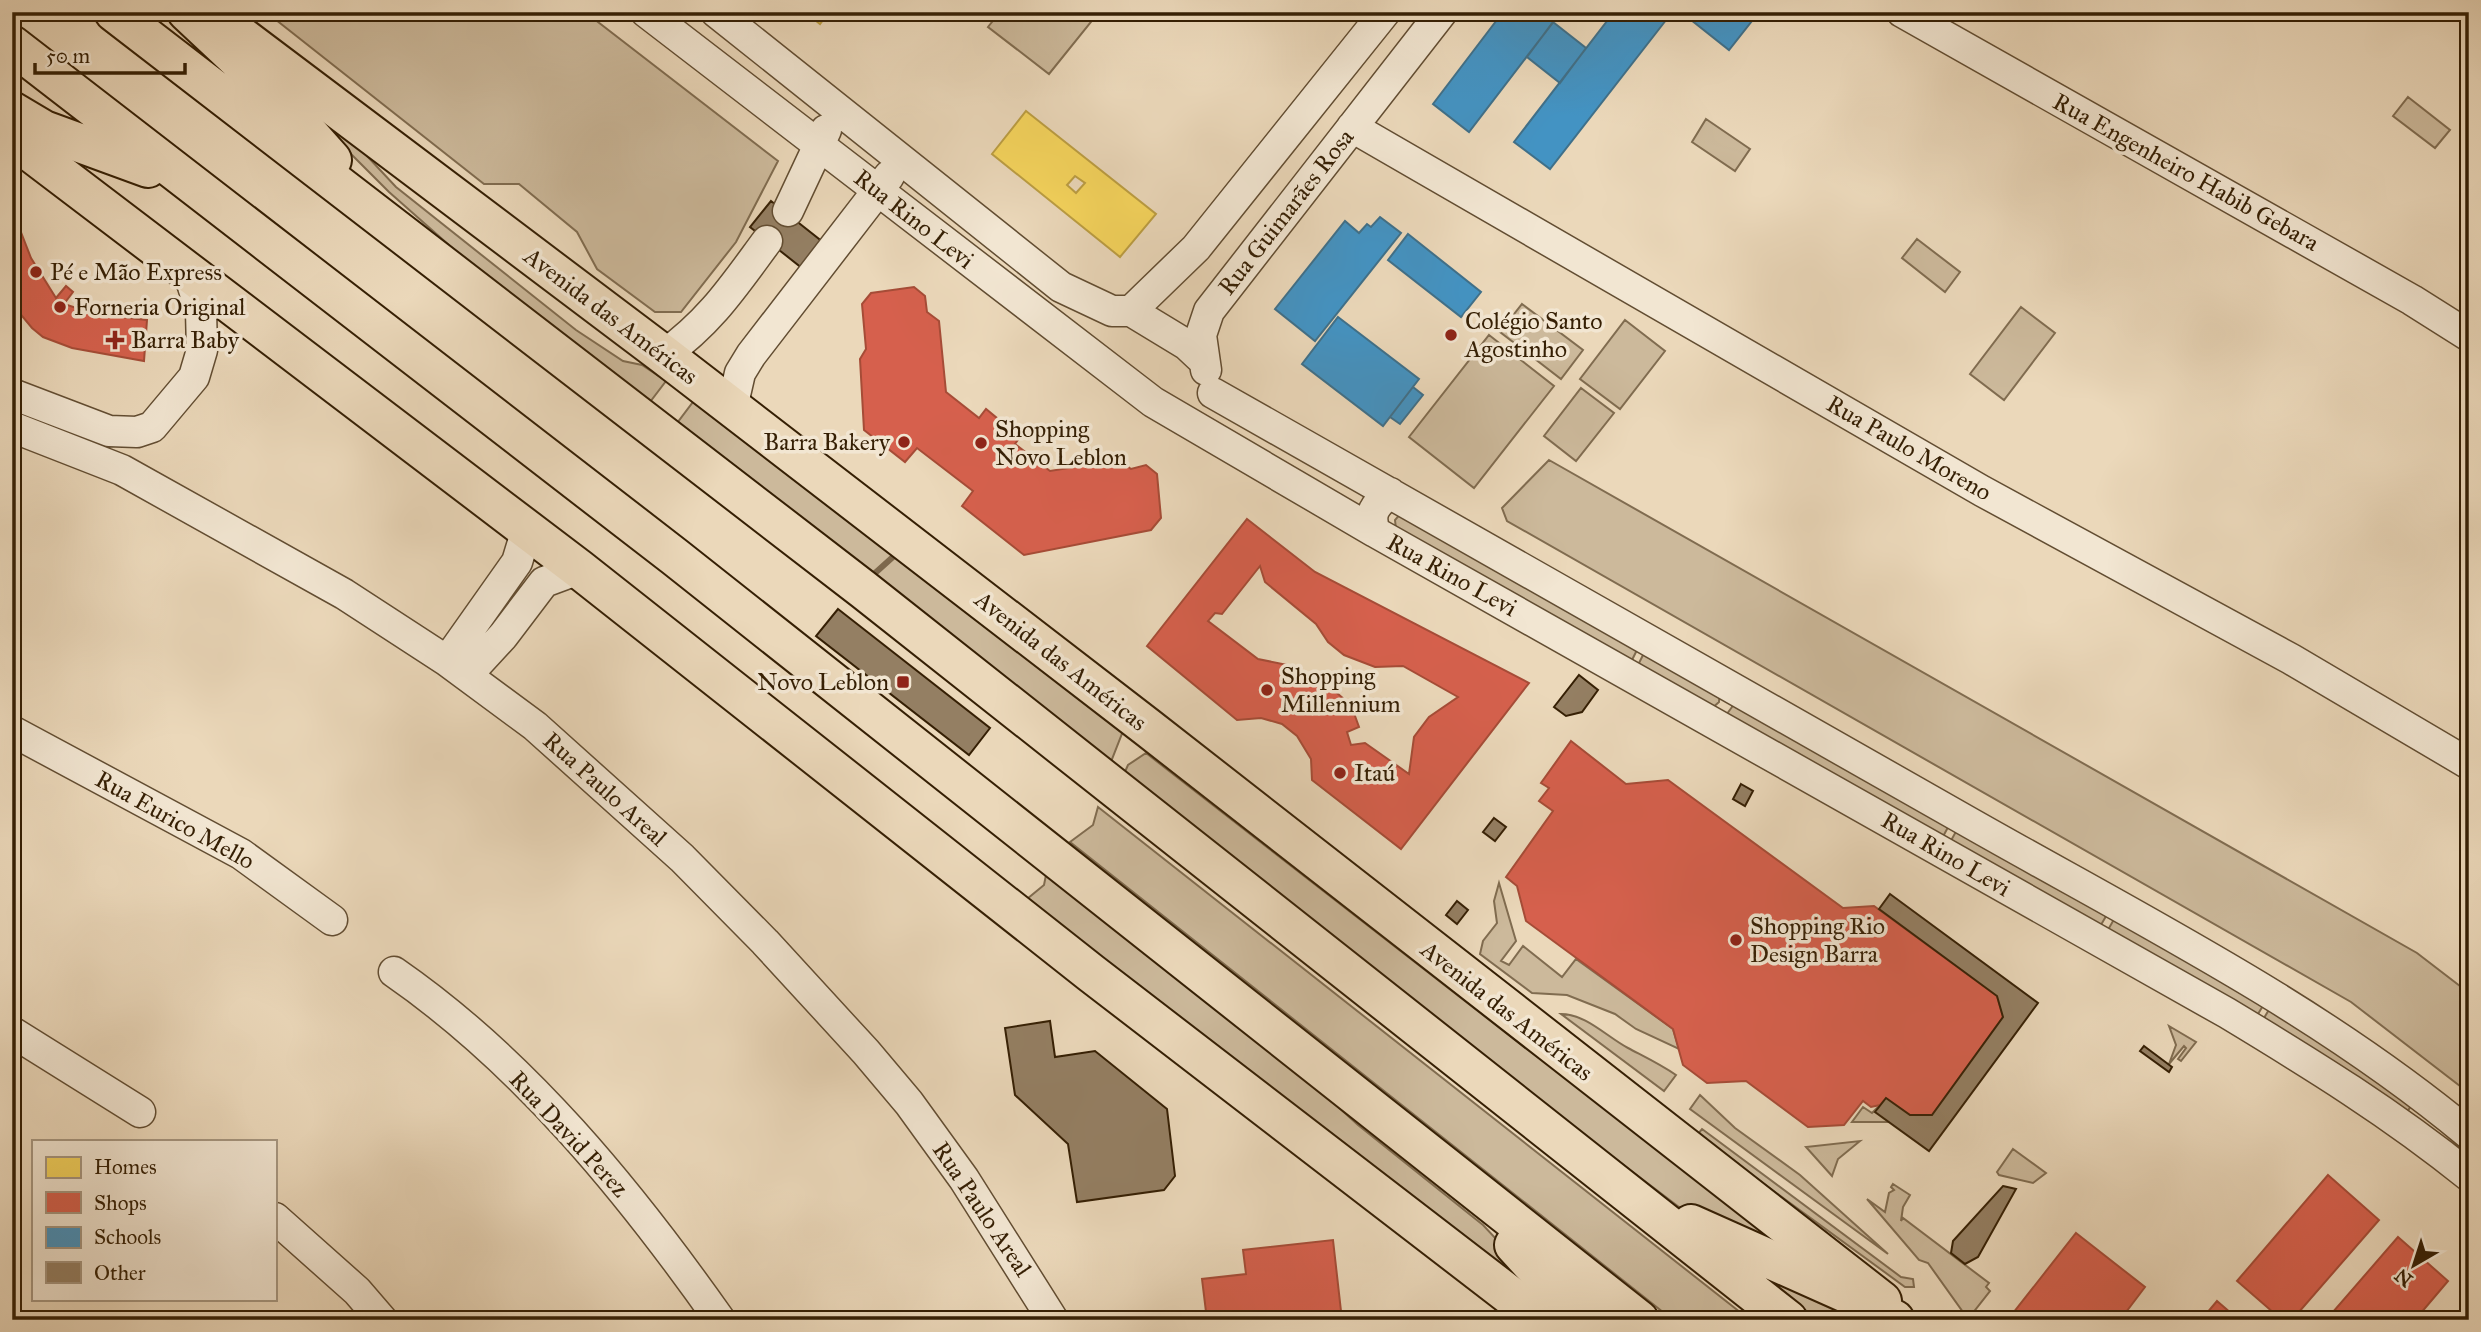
<svg xmlns="http://www.w3.org/2000/svg" width="2481" height="1332" font-family="'IM FELL Great Primer',serif">
	<rect width="100%" height="100%" fill="#ebd8ba"/>
	<filter id="stains"><feTurbulence type="fractalNoise" baseFrequency=".00286" numOctaves="4"/><feColorMatrix values="0 0 0 0 .2 0 0 0 0 .09 0 0 0 0 .02 0 0 0 .5 -.17"/></filter>
	<radialGradient id="worn" r=".72"><stop offset=".6" stop-color="#630" stop-opacity="0"/><stop offset="1" stop-color="#630" stop-opacity=".3"/></radialGradient>
	<path fill="#ccb99b" stroke="#806c50" stroke-width="2" d="M 266,12 L 585,12 L 778,161 L 736,242 L 681,312 L 655,312 L 597,269 L 577,232 L 519,184 L 484,184 Z
		M 1000,12 L 1089,12 L 1095,17 L 1049,74 L 988,27 Z
		M 289,92 L 353,141 L 396,187 L 576,330 L 623,361 L 642,365 L 666,381 L 647,406 L 674,427 L 693,402 L 1123,731 L 1107,772 L 914,616 L 874,574 L 851,570 L 555,344 L 484,276 L 389,192 Z
		M 2408,97 L 2450,130 L 2435,148 L 2393,116 Z
		M 1706,119 L 1750,149 L 1735,171 L 1692,142 Z
		M 1917,239 L 1960,272 L 1945,292 L 1902,258 Z
		M 1522,304 L 1583,350 L 1561,379 L 1500,332 Z
		M 2021,307 L 2055,333 L 2004,400 L 1970,374 Z
		M 1625,320 L 1665,351 L 1620,409 L 1580,379 Z
		M 1489,335 L 1554,386 L 1474,488 L 1409,437 Z
		M 1581,388 L 1614,413 L 1576,461 L 1544,436 Z
		M 1549,460 L 2417,953 L 2469,993 L 2469,1093 L 2351,1002 L 1507,521 L 1502,508 Z
		M 1401,513 L 1639,646 L 1632,660 L 1396,529 L 1395,520 Z
		M 1647,647 L 1720,687 L 1719,702 L 1710,710 L 1637,667 Z
		M 1733,695 L 1952,820 L 1940,842 L 1724,718 L 1732,707 Z
		M 1146,753 L 1528,1050 L 1842,1279 L 1687,1213 L 1675,1204 L 1120,783 L 1128,765 Z
		M 1098,807 L 1750,1320 L 1673,1320 L 1070,842 L 1093,825 Z
		M 1959,826 L 2109,911 L 2098,930 L 1948,846 Z
		M 1048,865 L 1237,1015 L 1358,1125 L 1483,1225 L 1572,1320 L 1559,1320 L 1027,899 L 1044,885 Z
		M 1499,883 L 1516,941 L 1501,961 L 1509,965 L 1523,946 L 1562,977 L 1576,959 L 1673,1029 L 1679,1049 L 1636,1029 L 1615,1014 L 1567,995 L 1532,993 L 1480,954 L 1483,941 L 1497,923 L 1494,901 Z
		M 2117,914 L 2267,999 L 2255,1019 L 2105,935 Z
		M 2273,1003 L 2415,1099 L 2403,1119 L 2261,1023 Z
		M 1561,1014 C 1586,1014 1607,1037 1628,1048 C 1645,1057 1660,1064 1676,1075 L 1664,1091 Z
		M 2169,1026 L 2196,1042 L 2181,1061 L 2178,1059 L 2186,1048 L 2184,1046 L 2169,1064 L 2176,1045 Z
		M 1700,1095 L 1735,1128 L 1800,1175 L 1888,1254 L 1690,1109 Z
		M 1880,1105 L 1888,1122 L 1852,1122 L 1863,1107 L 1872,1113 Z
		M 1702,1129 L 1901,1277 L 1913,1279 L 1914,1287 L 1905,1287 L 1697,1135 Z
		M 1860,1141 L 1838,1159 L 1832,1176 L 1806,1147 Z
		M 2013,1149 L 2046,1173 L 2033,1183 L 1999,1175 L 1997,1172 Z
		M 1893,1184 L 1910,1195 L 1903,1207 L 1901,1221 L 1903,1218 L 1989,1283 L 1986,1287 L 1990,1291 L 1968,1319 L 1928,1263 L 1919,1260 L 1867,1199 L 1885,1212 L 1889,1193 L 1894,1190 L 1891,1187 Z
		M 1728,1251 L 1877,1320 L 1801,1320 Z"/>
	<path fill="#f6d55c" stroke="#bc9e42" stroke-width="2" fill-rule="evenodd" d="M 805,12 L 829,12 L 820,24 Z
		M 1026,111 L 1156,214 L 1120,257 L 992,154 ZM 1075,176 L 1085,183 L 1076,193 L 1067,185 Z"/>
	<path fill="#d6604d" stroke="#a64c37" stroke-width="2" fill-rule="evenodd" d="M 17,222 L 31,258 L 56,298 L 66,286 L 73,292 L 64,304 L 95,314 L 147,320 L 144,361 L 72,348 L 43,337 L 32,328 L 12,304 L 12,224 Z
		M 914,287 L 925,296 L 927,312 L 939,321 L 946,392 L 979,418 L 986,409 L 1020,437 L 1015,444 L 1050,471 L 1119,460 L 1131,469 L 1146,465 L 1157,474 L 1161,518 L 1151,530 L 1024,555 L 962,506 L 973,491 L 917,448 L 905,462 L 864,430 L 860,359 L 866,349 L 862,304 L 871,293 Z
		M 1247,519 L 1315,572 L 1529,683 L 1401,849 L 1312,780 L 1311,759 L 1297,736 L 1282,724 L 1261,718 L 1237,720 L 1147,646 ZM 1260,566 L 1265,582 L 1316,624 L 1328,642 L 1344,655 L 1375,667 L 1403,666 L 1458,697 L 1429,717 L 1414,737 L 1409,774 L 1365,743 L 1351,745 L 1347,732 L 1359,727 L 1351,705 L 1323,681 L 1292,666 L 1258,659 L 1208,621 L 1215,613 L 1222,614 Z
		M 1571,741 L 1626,784 L 1668,780 L 1843,908 L 1874,906 L 1997,996 L 2003,1017 L 1932,1115 L 1910,1115 L 1886,1098 L 1880,1105 L 1871,1107 L 1863,1101 L 1844,1125 L 1808,1127 L 1746,1081 L 1707,1083 L 1683,1065 L 1673,1029 L 1526,921 L 1517,886 L 1506,877 L 1553,811 L 1539,801 L 1549,788 L 1541,783 Z
		M 2328,1175 L 2379,1220 L 2292,1320 L 2282,1320 L 2237,1281 Z
		M 2076,1233 L 2145,1287 L 2120,1320 L 2013,1320 L 2010,1317 Z
		M 2398,1237 L 2448,1281 L 2415,1320 L 2326,1320 Z
		M 1333,1240 L 1342,1320 L 1207,1320 L 1202,1279 L 1246,1274 L 1243,1250 Z
		M 2217,1301 L 2239,1320 L 2201,1320 Z"/>
	<path fill="#4393c3" stroke="#3f708a" stroke-width="2" d="M 1503,12 L 1561,12 L 1469,132 L 1433,104 Z
		M 1614,12 L 1670,15 L 1550,169 L 1514,142 Z
		M 1681,12 L 1759,12 L 1729,50 Z
		M 1553,22 L 1586,48 L 1560,83 L 1527,57 Z
		M 1380,217 L 1401,233 L 1315,341 L 1275,309 L 1345,221 L 1359,233 L 1367,224 L 1371,227 Z
		M 1408,234 L 1481,292 L 1461,317 L 1388,260 Z
		M 1338,317 L 1419,379 L 1383,426 L 1302,364 Z
		M 1413,387 L 1423,395 L 1400,424 L 1390,417 Z"/>
	<g fill="none" stroke-linecap="round" stroke-linejoin="round">
		<path stroke="#7d684c" stroke-width="6" d="M 874,574 L 894,556"/>
	</g>
	<path fill="#947f63" stroke="#351f04" stroke-width="2" d="M 771,201 L 838,254 L 817,280 L 750,227 Z
		M 838,609 L 990,728 L 969,755 L 816,636 Z
		M 1579,675 L 1598,690 L 1582,712 L 1566,716 L 1554,707 Z
		M 1741,784 L 1753,791 L 1745,806 L 1733,799 Z
		M 1494,818 L 1506,827 L 1495,841 L 1483,832 Z
		M 1890,894 L 2038,1003 L 1929,1151 L 1875,1112 L 1886,1098 L 1910,1115 L 1932,1115 L 2003,1017 L 1997,996 L 1879,909 Z
		M 1457,901 L 1468,910 L 1457,924 L 1446,915 Z
		M 1050,1021 L 1055,1057 L 1095,1051 L 1167,1109 L 1175,1176 L 1164,1190 L 1077,1202 L 1068,1144 L 1015,1095 L 1005,1028 Z
		M 2144,1046 L 2172,1067 L 2169,1072 L 2140,1051 Z
		M 2003,1186 L 2016,1189 L 1978,1257 L 1965,1264 L 1951,1253 L 1953,1241 Z"/>
	<g fill="none" stroke-linecap="round" stroke-linejoin="round">
		<defs>
			<path id="minor" d="M 646,12 L 1153,402 L 1375,532
				M 716,12 L 1061,287 L 1112,311 L 1131,311 L 1187,345 L 1203,360
				M 1902,12 L 2412,300 L 2469,336
				M 1352,127 L 1982,491 L 2291,659 L 2469,764
				M 788,211 L 826,130
				M 1131,311 L 1196,248 L 1385,12
				M 664,355 C 711,321 733,287 767,241
				M 1206,370 L 1201,335 L 1209,311 L 1442,12
				M 1213,393 C 1466,536 1719,680 1972,824 C 2141,920 2319,1009 2469,1134
				M 12,394 L 109,431 L 137,432 L 152,427 L 194,377 L 202,350 L 201,311 L 189,274
				M 732,408 L 740,373 L 751,355 L 889,176
				M 12,427 L 122,470 L 344,594 L 447,661 L 535,726 L 682,858 L 765,942 L 866,1052 L 909,1103 L 964,1179 L 1053,1320
				M 1390,493 C 1375,505 1368,513 1375,532 L 2227,1013 C 2313,1065 2391,1113 2469,1176
				M 447,661 L 517,562 L 527,529
				M 467,675 L 503,636 L 544,582 L 579,569
				M 12,731 L 241,854 L 332,920
				M 394,972 C 524,1062 629,1191 720,1320
				M 12,1032 L 140,1112
				M 275,1218 L 357,1291 L 382,1320"/>
			<path id="major" d="M 209,12 L 664,355 L 1147,727 L 1882,1301
				M 12,138 L 579,569 L 1091,973 L 1542,1320"/>
			<path id="highway" d="M 114,12 L 864,590 L 1788,1320
				M 187,12 L 267,87 L 332,160
				M 12,45 L 675,557 L 1639,1320
				M 12,111 L 44,130 L 148,168
				M 1691,1224 L 1848,1294 L 1895,1320
				M 1514,1245 L 1583,1320"/>
		</defs>
		<use href="#minor" stroke="#624d32" stroke-width="33"/>
		<use href="#major" stroke="#351f04" stroke-width="42"/>
		<use href="#highway" stroke="#351f04" stroke-width="42"/>
		<use href="#minor" stroke="#f2e6d2" stroke-width="30"/>
		<use href="#major" stroke="#ebd8ba" stroke-width="38"/>
		<use href="#highway" stroke="#ebd8ba" stroke-width="38"/>
	</g>
	<g fill="#8f2418" stroke="#f2e6d2" stroke-width="2.5">
		<circle cx="36" cy="272" r="7"/>
		<circle cx="60" cy="307" r="7"/>
		<circle cx="1451" cy="335" r="7"/>
		<path d="M111.5 329.5h7v7h7v7h-7v7h-7v-7h-7v-7h7z"/>
		<circle cx="904" cy="442" r="7"/>
		<circle cx="981" cy="443" r="7"/>
		<rect x="896" y="675" width="14" height="14" rx="3.5"/>
		<circle cx="1267" cy="690" r="7"/>
		<circle cx="1340" cy="773" r="7"/>
		<circle cx="1736" cy="940" r="7"/>
	</g>
	<g text-anchor="middle" stroke-width="7" stroke-linejoin="round" paint-order="stroke">
		<g font-size="24" fill="#351f04" stroke="#f2e6d2">
			<text transform="translate(2186 172) rotate(29)" y="8">Rua Engenheiro Habib Gebara</text>
			<text transform="translate(1286 212) rotate(-52)" y="8">Rua Guimarães Rosa</text>
			<text transform="translate(914 219) rotate(38)" y="8">Rua Rino Levi</text>
			<text transform="translate(611 316) rotate(37)" y="8">Avenida das Américas</text>
			<text transform="translate(1909 448) rotate(30)" y="8">Rua Paulo Moreno</text>
			<text transform="translate(1452 575) rotate(29)" y="8">Rua Rino Levi</text>
			<text transform="translate(1061 661) rotate(38)" y="8">Avenida das Américas</text>
			<text transform="translate(605 789) rotate(42)" y="8">Rua Paulo Areal</text>
			<text transform="translate(175 820) rotate(29)" y="8">Rua Eurico Mello</text>
			<text transform="translate(1946 854) rotate(30)" y="8">Rua Rino Levi</text>
			<text transform="translate(1507 1011) rotate(38)" y="8">Avenida das Américas</text>
			<text transform="translate(569 1134) rotate(47)" y="8">Rua David Perez</text>
			<text transform="translate(982 1209) rotate(56)" y="8">Rua Paulo Areal</text>
		</g>
		<g font-size="24" fill="#351f04" stroke="#f2e6d2" text-anchor="start">
			<text x="50" y="280">Pé e Mão Express</text>
			<text x="74" y="315">Forneria Original</text>
			<text x="1465" y="329">Colégio Santo<tspan x="1465" dy="28">Agostinho</tspan></text>
			<text x="131" y="348">Barra Baby</text>
			<text x="995" y="437">Shopping<tspan x="995" dy="28">Novo Leblon</tspan></text>
			<text x="890" y="450" text-anchor="end">Barra Bakery</text>
			<text x="1281" y="684">Shopping<tspan x="1281" dy="28">Millennium</tspan></text>
			<text x="889" y="690" text-anchor="end">Novo Leblon</text>
			<text x="1354" y="781">Itaú</text>
			<text x="1750" y="934">Shopping Rio<tspan x="1750" dy="28">Design Barra</tspan></text>
		</g>
	</g>
	<rect width="2481" height="1332" fill="none" stroke="#ebd8ba" stroke-width="42"/>
	<rect x="14" y="14" width="2453" height="1304" fill="none" stroke="#351f04" stroke-width="3.5"/>
	<rect x="21" y="21" width="2439" height="1290" fill="none" stroke="#351f04" stroke-width="2"/>
	<rect x="32" y="1140" width="245" height="161" fill="#f2e6d2" stroke="#a69680" stroke-width="2"/>
	<rect x="46" y="1157" width="35" height="21" fill="#f6d55c" stroke="#a69680" stroke-width="2"/>
	<text x="94" y="1174" font-size="21" fill="#351f04">Homes</text>
	<rect x="46" y="1192" width="35" height="21" fill="#d6604d" stroke="#a69680" stroke-width="2"/>
	<text x="94" y="1210" font-size="21" fill="#351f04">Shops</text>
	<rect x="46" y="1227" width="35" height="21" fill="#4393c3" stroke="#a69680" stroke-width="2"/>
	<text x="94" y="1244" font-size="21" fill="#351f04">Schools</text>
	<rect x="46" y="1262" width="35" height="21" fill="#947f63" stroke="#a69680" stroke-width="2"/>
	<text x="94" y="1280" font-size="21" fill="#351f04">Other</text>
	<g transform="translate(2414 1265) rotate(219)" stroke="#f2e6d2" stroke-width="5" paint-order="stroke">
	<path d="M0-5L12 26L0 18L-12 26Z" fill="#351f04"/>
	<text y="-10" font-size="19" font-weight="bold" text-anchor="middle" fill="#351f04">N</text>
	</g>
	<path d="M35 63v10h150v-10" fill="none" stroke="#351f04" stroke-width="3.5"/>
	<text x="46" y="63" font-size="21" fill="#351f04" stroke="#f2e6d2" stroke-width="5" paint-order="stroke">50 m</text>
	<rect width="100%" height="100%" filter="url(#stains)"/>
	<rect width="100%" height="100%" fill="url(#worn)"/>
</svg>
